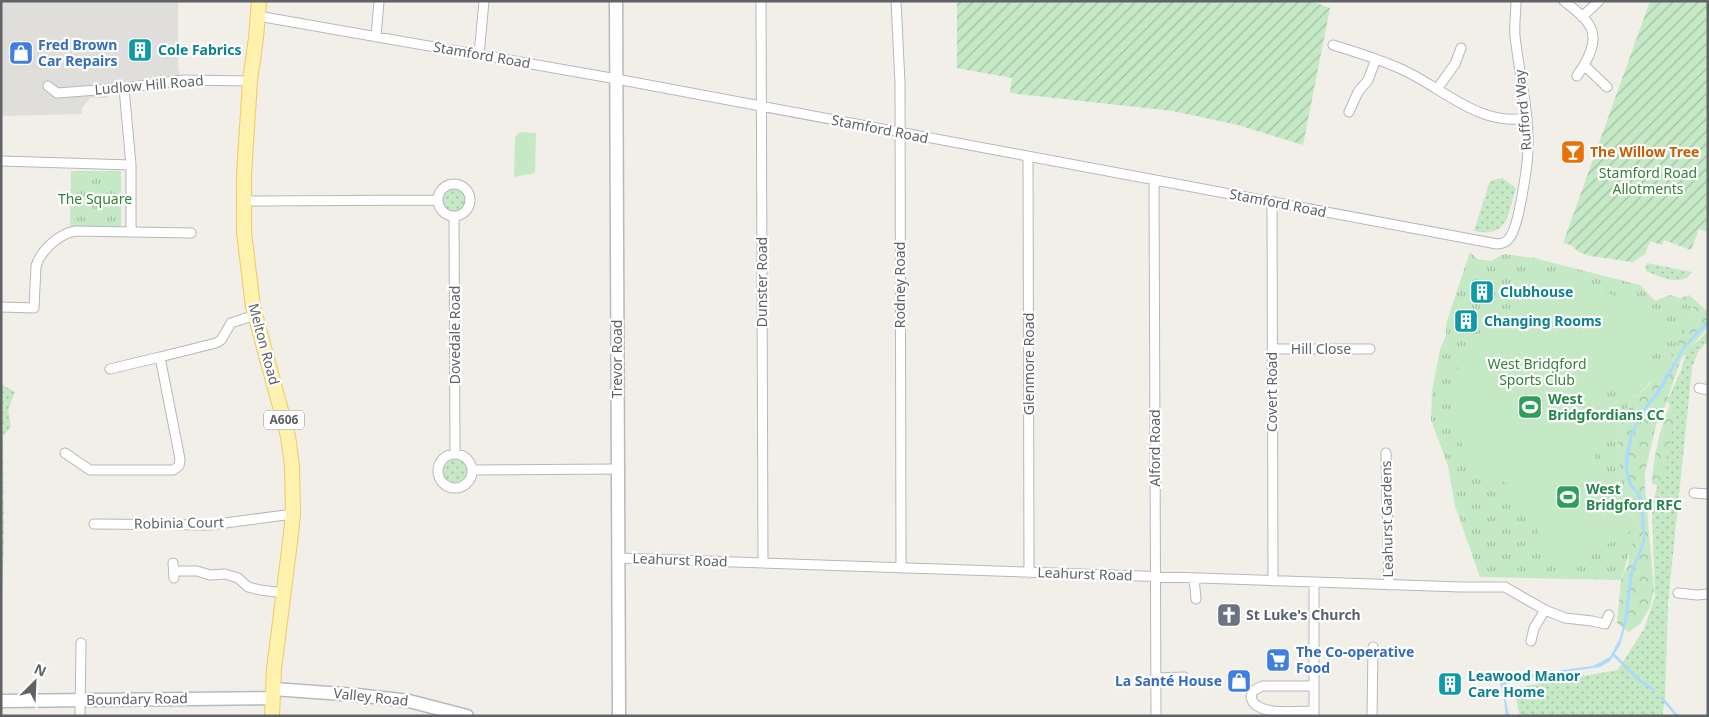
<svg xmlns="http://www.w3.org/2000/svg" width="1709" height="717" font-family="'Noto Sans',sans-serif">
	<defs>
		<pattern id="grass-dots" width="8" height="8" patternUnits="userSpaceOnUse" patternTransform="scale(1.25)"><rect width="8" height="8" fill="#c5e8c5"/><path d="M2 2h.1M6 6h.1" fill="none" stroke="#a3c0a4" stroke-width="1.8" stroke-linecap="round"/></pattern>
		<pattern id="forest-crowns" width="20" height="18" patternUnits="userSpaceOnUse" patternTransform="scale(1.25)"><rect width="20" height="18" fill="#c5e8c5"/><path d="M2 6a3 3 0 1 1 6 0M12 15a3 3 0 1 1 6 0" fill="none" stroke="#a3c0a4"/></pattern>
		<pattern id="park-tufts" width="24" height="20" patternUnits="userSpaceOnUse" patternTransform="scale(1.25)"><rect width="24" height="20" fill="#c5e8c5"/><path d="M3 7l-1-3M5 7V3M7 7l1-3M15 17l-1-3M17 17v-4M19 17l1-3" fill="none" stroke="#a3c0a4"/></pattern>
		<pattern id="garden-furrows" width="10" height="10" patternUnits="userSpaceOnUse" patternTransform="scale(1.25)"><rect width="10" height="10" fill="#c5e8c5"/><path d="M-1 1l2-2M0 10L10 0M9 11l2-2" fill="none" stroke="#a3c0a4"/></pattern>
	</defs>
	<rect width="100%" height="100%" fill="#f1efe8"/>
	<path fill="#e0deda" d="M 1,1 L 178,1 L 178,65 L 180,79 L 116,83 L 107,98 L 90,98 L 82,108 L 82,114 L 1,116 Z"/>
	<path fill="url(#grass-dots)" d="M 1502,178 L 1516,188 C 1507,215 1509,238 1474,231 L 1490,181 Z
		M442 200a12 12 0 1 1 24 0a12 12 0 1 1-24 0Z
		M 1647,263 L 1692,272 C 1682,288 1660,277 1646,271 L 1645,266 Z
		M 1708,331 L 1708,341 L 1698,352 L 1692,368 L 1668,603 L 1665,700 L 1662,716 L 1520,716 L 1514,688 L 1618,670 L 1644,629 L 1655,597 L 1652,507 L 1675,416 L 1667,401 L 1681,371 L 1686,352 Z
		M 1,384 L 15,392 L 8,410 L 11,427 L 3,436 L 4,537 L 1,624 Z
		M443 471a12 12 0 1 1 24 0a12 12 0 1 1-24 0Z"/>
	<path fill="url(#forest-crowns)" d="M 1689,295 L 1708,312 L 1708,327 L 1681,359 L 1665,406 L 1656,425 L 1645,472 L 1645,488 L 1654,590 L 1650,607 L 1640,624 L 1629,632 L 1617,623 L 1621,580 L 1629,562 L 1629,550 L 1639,526 L 1633,520 L 1635,504 L 1631,491 L 1622,479 L 1618,458 L 1617,436 L 1630,399 L 1640,393 L 1650,384 L 1697,311 L 1680,298 Z
		M 1670,407 L 1675,416 L 1661,486 L 1652,484 C 1653,458 1659,434 1668,409 Z"/>
	<path fill="url(#park-tufts)" d="M 71,171 L 121,171 L 121,227 L 70,226 Z
		M 1470,252 L 1477,259 L 1491,261 L 1504,254 L 1534,258 L 1640,285 L 1655,301 L 1670,295 L 1680,298 L 1697,311 C 1679,339 1660,382 1630,399 L 1617,436 L 1618,458 L 1622,479 L 1631,491 L 1635,504 L 1633,520 L 1639,526 C 1631,544 1627,562 1621,580 L 1480,577 L 1455,506 L 1448,466 L 1431,420 L 1432,391 L 1440,349 L 1446,336 L 1446,324 Z"/>
	<path fill="url(#garden-furrows)" d="M 957,1 L 1311,1 L 1330,8 L 1303,145 L 1238,125 L 1173,111 L 1010,93 L 1012,78 L 957,68 Z
		M 1650,1 L 1708,1 L 1708,232 L 1699,229 L 1691,250 L 1664,240 L 1662,245 L 1650,241 L 1645,254 L 1633,262 L 1590,256 L 1579,252 L 1571,245 L 1563,243 Z"/>
	<path fill="#c5e8c5" d="M 520,132 L 536,133 L 535,173 L 514,177 L 515,137 Z
		M 1533,267 L 1667,314 L 1639,395 L 1605,383 C 1613,404 1602,435 1593,455 L 1636,528 L 1561,571 L 1511,485 L 1491,476 L 1473,463 L 1465,452 L 1452,417 L 1453,384 L 1462,358 L 1478,340 L 1495,331 L 1512,327 Z"/>
	<path fill="#aadaff" d="M 1708,319 L 1708,324 L 1684,349 L 1662,389 L 1646,410 L 1633,434 L 1629,455 L 1628,470 L 1632,484 L 1641,495 L 1644,513 L 1645,541 L 1633,573 L 1627,621 L 1620,645 L 1610,661 L 1600,667 L 1509,680 C 1502,690 1507,704 1509,716 L 1506,716 C 1505,708 1503,687 1499,682 L 1502,682 L 1505,679 L 1511,677 L 1593,666 L 1610,657 L 1620,638 L 1624,621 L 1629,576 L 1643,540 L 1641,515 L 1637,494 L 1629,485 L 1625,470 L 1625,456 L 1631,432 L 1642,411 L 1660,386 L 1682,348 Z"/>
	<g fill="none" stroke-linecap="round" stroke-linejoin="round">
		<path stroke="#aadaff" stroke-width="2.5" d="M 1614,655 L 1639,680 L 1654,690
			M 1662,698 L 1677,716"/>
		<defs>
			<path id="street" d="M 761,1 L 763,563
				M 896,1 L 900,83 L 901,568
				M 1564,1 C 1591,22 1603,33 1584,65 L 1607,87
				M 258,16 L 611,78 L 1497,244 C 1502,244 1507,242 1510,237 C 1519,226 1528,163 1528,147 C 1529,110 1519,73 1515,36 C 1514,25 1516,13 1516,1
				M 1582,17 L 1599,1
				M 376,37 L 379,1
				M 1333,45 C 1356,52 1379,59 1401,69 C 1442,87 1479,127 1527,118
				M 479,55 L 484,1
				M 1577,76 L 1584,65
				M 48,86 L 57,93 L 124,88 L 184,80 L 250,81
				M 124,88 L 131,165 L 131,232
				M 1437,89 L 1455,64 L 1461,48
				M 1349,112 L 1358,92 L 1368,80 L 1376,59
				M 1028,156 L 1029,573
				M 1,161 L 131,165
				M 1154,180 L 1156,716
				M438 200a16 16 0 1 1 32 0a16 16 0 1 1-32 0Z
				M 243,201 L 438,200
				M 1272,202 L 1273,581
				M 454,216 L 455,454
				M 1,307 L 34,308 L 36,266 C 41,250 59,234 75,231 L 191,233
				M 1272,349 L 1370,349
				M 110,369 L 160,357
				M 1699,388 L 1708,390
				M 65,453 L 90,470 L 173,470 L 179,466 L 180,459 L 160,357 L 216,343 L 221,340 L 231,323 L 255,315
				M 1386,453 L 1389,585
				M438 471a17 17 0 1 1 34 0a17 17 0 1 1-34 0Z
				M 472,470 L 618,469
				M 1694,493 L 1708,494
				M 94,524 L 210,525 L 293,514
				M 618,558 L 1461,587 L 1505,587 L 1545,610 L 1565,618 L 1592,621 L 1605,624 L 1609,615
				M 173,563 L 174,578
				M 174,571 L 197,571 L 210,575 L 225,574 L 238,578 L 248,587 L 260,590 L 284,593
				M 1194,578 L 1196,599
				M 1314,582 L 1314,716
				M 1678,593 L 1697,595 L 1708,594
				M 1531,641 L 1534,628 L 1545,610
				M 1155,678 L 1184,677
				M 1314,686 L 1262,686 L 1253,691 L 1251,697 C 1255,717 1298,711 1314,711
				M 80,716 L 81,643
				M 1372,716 L 1373,647"/>
			<path id="secondary" d="M 616,1 L 619,716
				M 273,689 L 357,695 L 409,701 L 467,716
				M 1,701 L 273,698"/>
			<path id="primary" d="M 259,1 L 256,38 L 250,81 L 244,175 L 244,232 L 253,307 L 288,436 L 292,466 L 293,514 L 290,542 L 274,669 L 272,716"/>
		</defs>
		<use href="#street" stroke="#b5b8bc" stroke-width="11"/>
		<use href="#secondary" stroke="#b6babf" stroke-width="15"/>
		<use href="#primary" stroke="#f2c960" stroke-width="16"/>
		<use href="#street" stroke="#fff" stroke-width="9"/>
		<use href="#secondary" stroke="#fff" stroke-width="12"/>
		<use href="#primary" stroke="#fff2af" stroke-width="14"/>
	</g>
	<defs>
		<symbol id="building-square" viewBox="-11 -11 22 22"><rect x="-9" y="-9" width="18" height="18" rx="4" fill="#0f9aa8" stroke="#fff"/><path d="M-4-6H4V6H1V3H-1V6H-4ZM-2.5-4.3h1.7v1.8h-1.7ZM.8-4.3h1.7v1.8H.8ZM-2.5-1h1.7V.8h-1.7ZM.8-1h1.7V.8H.8Z" fill="#fff"/></symbol>
		<symbol id="shop-square" viewBox="-11 -11 22 22"><rect x="-9" y="-9" width="18" height="18" rx="4" fill="#3f7fe0" stroke="#fff"/><path d="M-5-2.5h2.3a2.7 3.5 0 0 1 5.4 0H5L5.5 6h-11ZM-1.5-2.5h3a1.5 2.3 0 0 0-3 0Z" fill="#fff"/></symbol>
		<symbol id="bar-square" viewBox="-11 -11 22 22"><rect x="-9" y="-9" width="18" height="18" rx="4" fill="#e8710a" stroke="#fff"/><path d="M-6-5H6L.8 .8V4.5H3.5V6h-7V4.5H-.8V.8Z" fill="#fff"/></symbol>
		<symbol id="stadium-square" viewBox="-11 -11 22 22"><rect x="-9" y="-9" width="18" height="18" rx="4" fill="#2e9e5b" stroke="#fff"/><path d="M0-5a6.5 5 0 1 0 0 10a6.5 5 0 1 0 0-10ZM-3.5-1.8h7v3.6h-7Z" fill="#fff"/></symbol>
		<symbol id="church-square" viewBox="-11 -11 22 22"><rect x="-9" y="-9" width="18" height="18" rx="4" fill="#6b7280" stroke="#fff"/><path d="M-1.2-6h2.4v3.5h3.3v2.4h-3.3V6h-2.4V-.1h-3.3v-2.4h3.3Z" fill="#fff"/></symbol>
		<symbol id="supermarket-square" viewBox="-11 -11 22 22"><rect x="-9" y="-9" width="18" height="18" rx="4" fill="#3f7fe0" stroke="#fff"/><path d="M-6-5.5h2.5l.6 2H6L4.5 2H-2.5L-4.4-4H-6ZM-1.5 3.2a1.3 1.3 0 1 0 .1 0ZM3 3.2a1.3 1.3 0 1 0 .1 0Z" fill="#fff"/></symbol>
	</defs>
	<g fill-rule="evenodd">
		<use href="#building-square" x="126" y="36" width="28" height="28"/>
		<use href="#shop-square" x="7" y="39" width="28" height="28"/>
		<use href="#bar-square" x="1559" y="138" width="28" height="28"/>
		<use href="#building-square" x="1468" y="278" width="28" height="28"/>
		<use href="#building-square" x="1452" y="307" width="28" height="28"/>
		<use href="#stadium-square" x="1516" y="393" width="28" height="28"/>
		<use href="#stadium-square" x="1554" y="483" width="28" height="28"/>
		<use href="#church-square" x="1215" y="601" width="28" height="28"/>
		<use href="#supermarket-square" x="1264" y="646" width="28" height="28"/>
		<use href="#shop-square" x="1225" y="667" width="28" height="28"/>
		<use href="#building-square" x="1436" y="670" width="28" height="28"/>
	</g>
	<g text-anchor="middle" stroke-width="4.5" stroke-linejoin="round" paint-order="stroke">
		<rect fill="#fff" stroke="#8f9295" stroke-width="1" x="264" y="410.5" width="40" height="19" rx="4"/>
		<g font-size="12" font-weight="bold" fill="#5f6368">
			<text x="284" y="424">A606</text>
		</g>
		<g font-size="14" font-weight="bold" fill="#366cbe" stroke="#fff" text-anchor="start">
			<text x="38" y="50">Fred Brown<tspan x="38" dy="16">Car Repairs</tspan></text>
			<text x="1296" y="657">The Co-operative<tspan x="1296" dy="16">Food</tspan></text>
			<text x="1222" y="686" text-anchor="end">La Santé House</text>
		</g>
		<g font-size="14" font-weight="bold" fill="#0d838f" stroke="#fff" text-anchor="start">
			<text x="158" y="55">Cole Fabrics</text>
			<text x="1500" y="297">Clubhouse</text>
			<text x="1484" y="326">Changing Rooms</text>
			<text x="1468" y="681">Leawood Manor<tspan x="1468" dy="16">Care Home</tspan></text>
		</g>
		<g font-size="14" fill="#5f6368" stroke="#fff">
			<text transform="translate(482 55) rotate(10)" y="5">Stamford Road</text>
			<text transform="translate(149 85) rotate(-5)" y="5">Ludlow Hill Road</text>
			<text transform="translate(1523 110) rotate(-95)" y="5">Rufford Way</text>
			<text transform="translate(880 129) rotate(11)" y="5">Stamford Road</text>
			<text transform="translate(1278 203) rotate(11)" y="5">Stamford Road</text>
			<text transform="translate(762 282) rotate(-90)" y="5">Dunster Road</text>
			<text transform="translate(900 285) rotate(-90)" y="5">Rodney Road</text>
			<text transform="translate(455 335) rotate(-90)" y="5">Dovedale Road</text>
			<text transform="translate(264 344) rotate(75)" y="5">Melton Road</text>
			<text x="1321" y="354">Hill Close</text>
			<text transform="translate(617 359) rotate(-90)" y="5">Trevor Road</text>
			<text transform="translate(1029 364) rotate(-90)" y="5">Glenmore Road</text>
			<text transform="translate(1272 392) rotate(-90)" y="5">Covert Road</text>
			<text transform="translate(1155 448) rotate(-90)" y="5">Alford Road</text>
			<text transform="translate(1387 519) rotate(-91)" y="5">Leahurst Gardens</text>
			<text transform="translate(179 523) rotate(-1)" y="5">Robinia Court</text>
			<text transform="translate(680 560) rotate(2)" y="5">Leahurst Road</text>
			<text transform="translate(1085 574) rotate(2)" y="5">Leahurst Road</text>
			<text transform="translate(371 697) rotate(6)" y="5">Valley Road</text>
			<text transform="translate(137 699) rotate(-1)" y="5">Boundary Road</text>
		</g>
		<g font-size="14" font-weight="bold" fill="#c56008" stroke="#fff" text-anchor="start">
			<text x="1590" y="157">The Willow Tree</text>
		</g>
		<g font-size="14" fill="#348238" stroke="#fff">
			<text x="1648" y="178">Stamford Road<tspan x="1648" dy="16">Allotments</tspan></text>
			<text x="95" y="204">The Square</text>
			<text x="1537" y="369">West Bridgford<tspan x="1537" dy="16">Sports Club</tspan></text>
		</g>
		<g font-size="14" font-weight="bold" fill="#27864d" stroke="#fff" text-anchor="start">
			<text x="1548" y="404">West<tspan x="1548" dy="16">Bridgfordians CC</tspan></text>
			<text x="1586" y="494">West<tspan x="1586" dy="16">Bridgford RFC</tspan></text>
		</g>
		<g font-size="14" font-weight="bold" fill="#5b616d" stroke="#fff" text-anchor="start">
			<text x="1246" y="620">St Luke's Church</text>
		</g>
	</g>
	<rect width="1709" height="717" fill="none" stroke="#5f6368" stroke-width="5"/>
	<g transform="translate(35 682) rotate(24)" stroke="#ffffff" stroke-width="4" paint-order="stroke">
	<path d="M0-4L9 19L0 12L-9 19Z" fill="#5f6368"/>
	<text y="-8" font-size="14" font-weight="bold" text-anchor="middle" fill="#5f6368">N</text>
	</g>
</svg>
